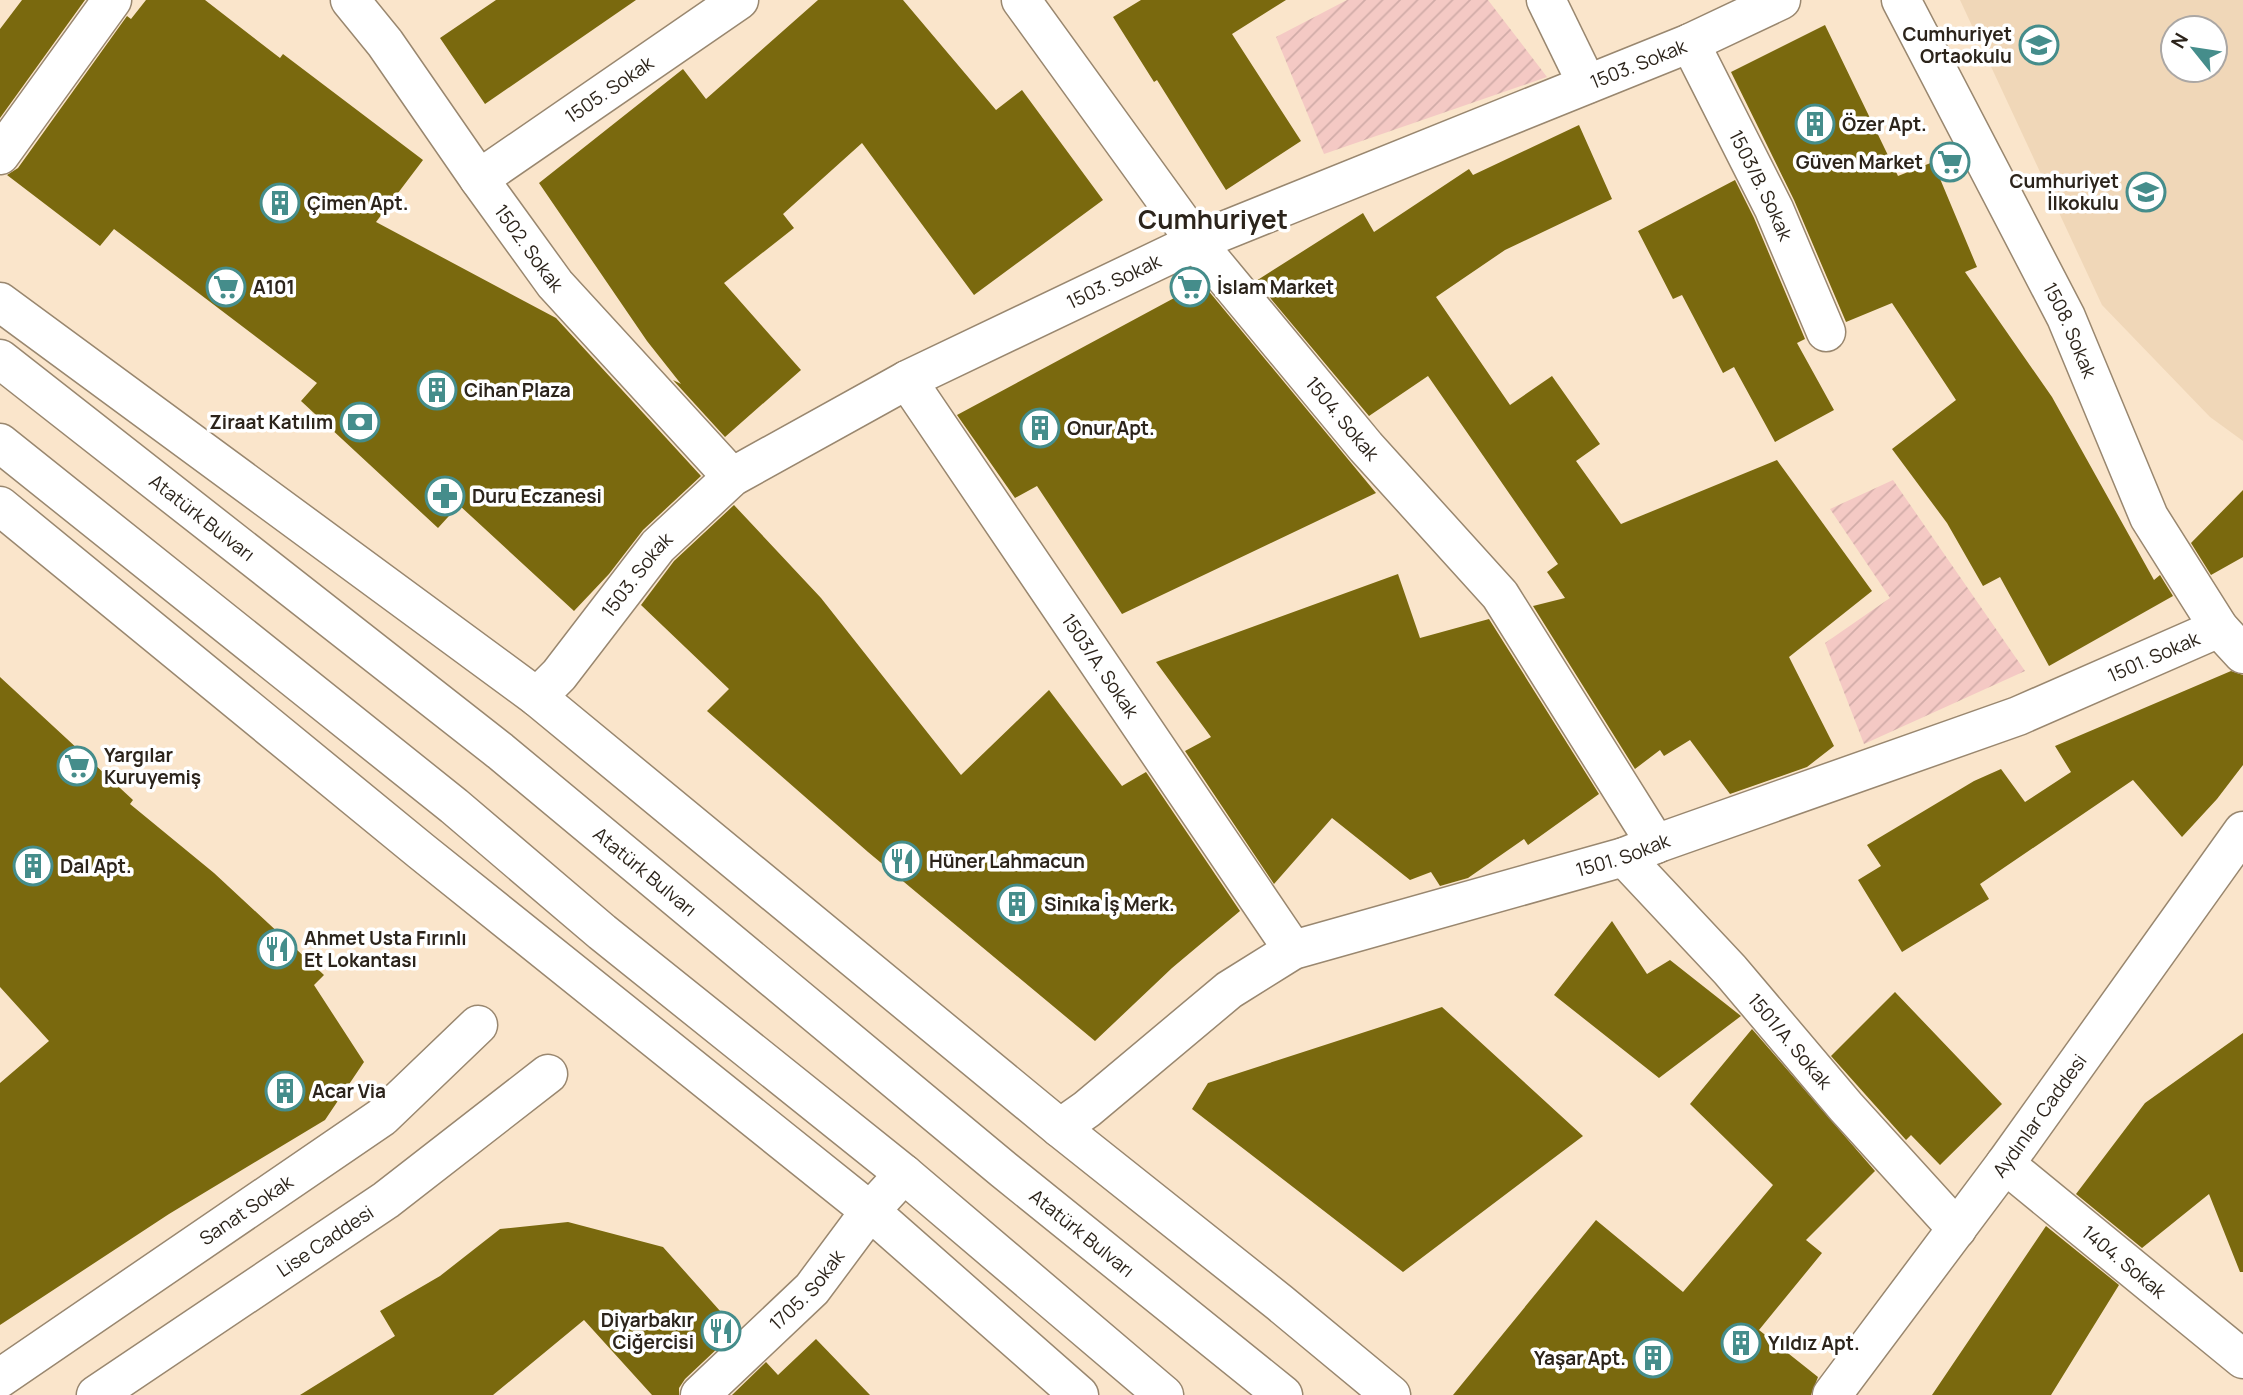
<svg xmlns="http://www.w3.org/2000/svg" width="2243" height="1395" font-family="Manrope,sans-serif">
	<defs>
		<pattern id="garden-furrows" width="10" height="10" patternUnits="userSpaceOnUse" patternTransform="scale(1.75)"><rect width="10" height="10" fill="#f4c9c4"/><path d="M-1 1l2-2M0 10L10 0M9 11l2-2" fill="none" stroke="#d1aca8"/></pattern>
	</defs>
	<rect width="100%" height="100%" fill="#fae5cb"/>
	<path fill="#f0d7b8" fill-rule="evenodd" d="M 1960,0 L 2243,0 L 2243,441 L 2210,417 L 2102,305 ZM 2215,28 L 2215,70 L 2173,70 L 2173,28 Z"/>
	<path fill="url(#garden-furrows)" d="M 1347,0 L 1488,0 L 1547,77 L 1324,154 L 1276,37 Z
		M 1893,480 L 2025,671 L 1864,744 L 1825,643 L 1890,598 L 1830,509 Z"/>
	<path fill="#7a690e" d="M 22,0 L 85,0 L 0,118 L 0,29 Z
		M 146,0 L 205,0 L 280,58 L 283,54 L 423,160 L 376,222 L 556,318 L 701,476 L 643,530 L 609,574 L 574,611 L 459,505 L 438,528 L 301,401 L 317,383 L 114,229 L 100,246 L 7,175 L 18,168 L 127,16 L 131,19 Z
		M 496,0 L 636,0 L 485,104 L 440,38 Z
		M 818,0 L 903,0 L 996,110 L 1022,90 L 1103,200 L 974,295 L 862,143 L 783,214 L 794,228 L 724,283 L 801,370 L 725,437 L 673,380 L 681,384 L 647,341 L 539,183 L 683,69 L 706,99 Z
		M 1141,0 L 1286,0 L 1232,34 L 1301,141 L 1226,190 L 1157,80 L 1154,82 L 1113,17 Z
		M 1825,25 L 1898,176 L 1933,162 L 1977,267 L 1965,272 L 2052,397 L 2154,580 L 2160,575 L 2173,596 L 2049,666 L 2000,577 L 1983,586 L 1947,523 L 1892,449 L 1956,400 L 1892,303 L 1846,322 L 1794,200 L 1731,72 Z
		M 1579,125 L 1612,199 L 1505,250 L 1436,297 L 1510,405 L 1552,376 L 1600,444 L 1576,461 L 1621,524 L 1777,460 L 1872,591 L 1789,657 L 1834,746 L 1807,767 L 1730,794 L 1690,740 L 1664,756 L 1660,750 L 1635,769 L 1533,606 L 1565,598 L 1547,572 L 1558,564 L 1428,376 L 1369,416 L 1256,281 L 1363,213 L 1374,232 L 1469,169 L 1473,175 Z
		M 1735,180 L 1754,218 L 1805,339 L 1797,343 L 1834,410 L 1775,442 L 1734,367 L 1723,373 L 1682,295 L 1673,299 L 1638,231 Z
		M 1202,283 L 1376,493 L 1122,614 L 1037,486 L 1015,498 L 957,415 Z
		M 2243,490 L 2243,557 L 2211,575 L 2191,543 Z
		M 734,505 L 821,598 L 961,775 L 1049,690 L 1122,786 L 1146,772 L 1240,911 L 1172,968 L 1095,1041 L 868,852 L 707,711 L 729,689 L 641,605 L 674,561 Z
		M 1398,574 L 1420,638 L 1489,619 L 1599,794 L 1528,845 L 1524,839 L 1468,878 L 1440,886 L 1431,872 L 1410,880 L 1332,818 L 1274,884 L 1185,751 L 1211,737 L 1156,662 Z
		M 2231,671 L 2243,675 L 2243,765 L 2217,799 L 2182,837 L 2133,780 L 1980,884 L 1989,899 L 1902,952 L 1858,880 L 1881,866 L 1867,845 L 1974,781 L 2001,769 L 2025,802 L 2071,772 L 2055,746 Z
		M 0,677 L 133,800 L 130,804 L 214,873 L 324,975 L 314,985 L 364,1062 L 325,1120 L 169,1214 L 0,1325 L 0,1083 L 49,1041 L 0,987 Z
		M 1612,921 L 1647,974 L 1670,960 L 1741,1016 L 1659,1078 L 1554,995 Z
		M 1895,992 L 2002,1104 L 1940,1165 L 1911,1135 L 1906,1140 L 1831,1056 Z
		M 1442,1007 L 1583,1136 L 1403,1272 L 1192,1109 L 1208,1083 Z
		M 1752,1029 L 1875,1171 L 1806,1240 L 1822,1253 L 1759,1330 L 1818,1377 L 1811,1395 L 1453,1395 L 1596,1220 L 1683,1292 L 1773,1185 L 1690,1104 Z
		M 2243,1033 L 2243,1272 L 2240,1272 L 2209,1194 L 2142,1248 L 2076,1194 L 2145,1103 Z
		M 568,1222 L 663,1247 L 737,1330 L 685,1379 L 679,1388 L 679,1395 L 652,1395 L 584,1320 L 493,1395 L 300,1395 L 395,1336 L 380,1311 L 440,1276 L 500,1229 Z
		M 2046,1226 L 2119,1285 L 2051,1395 L 1932,1395 Z
		M 816,1339 L 870,1395 L 732,1395 L 766,1362 L 778,1375 Z"/>
	<g fill="none" stroke-linecap="round" stroke-linejoin="round">
		<defs>
			<g id="street">
				<path id="s1" d="M 350,0 L 385,43 L 479,179 L 555,284 L 732,477"/>
				<path id="s2" d="M 1021,0 L 1196,242 L 1366,447 L 1500,595 L 1656,844"/>
				<path d="M 1546,0 L 1587,84"/>
				<path id="s3" d="M 1901,0 L 2066,317 L 2149,517 L 2219,628 L 2243,654"/>
				<path id="s4" d="M 1690,43 L 1774,209 L 1826,332"/>
				<path d="M 0,155 L 112,0"/>
				<path id="s5" d="M 479,179 L 739,0"/>
				<path id="s6" d="M 907,380 L 1293,950"/>
				<path id="s7" d="M 537,697 L 559,675 L 658,546 L 732,477 L 907,380 L 1196,242 L 1690,43 L 1781,0"/>
				<path id="s8" d="M 1624,857 L 1730,970 L 1846,1107 L 1957,1229"/>
				<path id="s9" d="M 1060,1128 L 1087,1109 L 1229,990 L 1293,950 L 1624,857 L 1661,842 L 2018,716 L 2219,628"/>
				<path id="s10" d="M 2005,1164 L 2243,1359"/>
				<path id="s11" d="M 0,1378 L 382,1117 L 478,1025"/>
				<path id="s12" d="M 96,1395 L 386,1200 L 548,1074"/>
				<path id="s13" d="M 700,1395 L 812,1289 L 870,1211 L 904,1174"/>
			</g>
			<g id="secondary">
				<path d="M 0,302 L 537,697 L 1060,1128 L 1280,1303 L 1391,1395"/>
				<path d="M 0,506 L 421,851 L 870,1211 L 1079,1395"/>
				<path id="s14" d="M 1832,1395 L 2005,1164 L 2243,831"/>
			</g>
			<g id="primary">
				<path id="s15" d="M 0,359 L 500,751 L 1004,1170 L 1283,1395"/>
				<path d="M 0,443 L 454,806 L 602,932 L 904,1174 L 1164,1395"/>
			</g>
		</defs>
		<use href="#street" stroke="#99876f" stroke-width="41"/>
		<use href="#secondary" stroke="#99876f" stroke-width="41"/>
		<use href="#primary" stroke="#99876f" stroke-width="41"/>
		<use href="#street" stroke="#fff" stroke-width="38"/>
		<use href="#secondary" stroke="#fff" stroke-width="38"/>
		<use href="#primary" stroke="#fff" stroke-width="38"/>
	</g>
	<defs>
		<symbol id="school-ring" viewBox="-11 -11 22 22"><circle r="9.5" fill="#fff" stroke="#458d8b" stroke-width="1.5"/><path d="M0-5L7-2L0 1L-7-2ZM-4 1L0 2.5L4 1V4Q0 6-4 4Z" fill="#458d8b"/></symbol>
		<symbol id="building-ring" viewBox="-11 -11 22 22"><circle r="9.5" fill="#fff" stroke="#458d8b" stroke-width="1.5"/><path d="M-4-6H4V6H1V3H-1V6H-4ZM-2.5-4.3h1.7v1.8h-1.7ZM.8-4.3h1.7v1.8H.8ZM-2.5-1h1.7V.8h-1.7ZM.8-1h1.7V.8H.8Z" fill="#458d8b"/></symbol>
		<symbol id="supermarket-ring" viewBox="-11 -11 22 22"><circle r="9.5" fill="#fff" stroke="#458d8b" stroke-width="1.5"/><path d="M-6-5.5h2.5l.6 2H6L4.5 2H-2.5L-4.4-4H-6ZM-1.5 3.2a1.3 1.3 0 1 0 .1 0ZM3 3.2a1.3 1.3 0 1 0 .1 0Z" fill="#458d8b"/></symbol>
		<symbol id="bank-ring" viewBox="-11 -11 22 22"><circle r="9.5" fill="#fff" stroke="#458d8b" stroke-width="1.5"/><path d="M-6-4H6V4H-6ZM0-2.3a2.3 2.3 0 1 0 0 4.6a2.3 2.3 0 1 0 0-4.6Z" fill="#458d8b"/></symbol>
		<symbol id="pharmacy-ring" viewBox="-11 -11 22 22"><circle r="9.5" fill="#fff" stroke="#458d8b" stroke-width="1.5"/><path d="M-2-6h4v4h4v4h-4v4h-4v-4h-4v-4h4Z" fill="#458d8b"/></symbol>
		<symbol id="restaurant-ring" viewBox="-11 -11 22 22"><circle r="9.5" fill="#fff" stroke="#458d8b" stroke-width="1.5"/><path d="M-5-6h1v4h1v-4h1v4h1v-4h1v5L-1.5 .5V6h-2V.5L-5-1ZM5-6V6H3V1.5H1.5Q1.5-4 5-6Z" fill="#458d8b"/></symbol>
	</defs>
	<g fill-rule="evenodd">
		<use href="#school-ring" x="2017" y="23" width="44" height="44"/>
		<use href="#building-ring" x="1793" y="102" width="44" height="44"/>
		<use href="#supermarket-ring" x="1928" y="140" width="44" height="44"/>
		<use href="#school-ring" x="2124" y="170" width="44" height="44"/>
		<use href="#building-ring" x="258" y="181" width="44" height="44"/>
		<use href="#supermarket-ring" x="204" y="265" width="44" height="44"/>
		<use href="#supermarket-ring" x="1168" y="265" width="44" height="44"/>
		<use href="#building-ring" x="415" y="368" width="44" height="44"/>
		<use href="#bank-ring" x="338" y="400" width="44" height="44"/>
		<use href="#building-ring" x="1018" y="406" width="44" height="44"/>
		<use href="#pharmacy-ring" x="423" y="474" width="44" height="44"/>
		<use href="#supermarket-ring" x="55" y="744" width="44" height="44"/>
		<use href="#restaurant-ring" x="880" y="839" width="44" height="44"/>
		<use href="#building-ring" x="11" y="844" width="44" height="44"/>
		<use href="#building-ring" x="995" y="882" width="44" height="44"/>
		<use href="#restaurant-ring" x="255" y="927" width="44" height="44"/>
		<use href="#building-ring" x="263" y="1069" width="44" height="44"/>
		<use href="#restaurant-ring" x="699" y="1309" width="44" height="44"/>
		<use href="#building-ring" x="1719" y="1321" width="44" height="44"/>
		<use href="#building-ring" x="1631" y="1336" width="44" height="44"/>
	</g>
	<g text-anchor="middle" stroke-width="7" stroke-linejoin="round" paint-order="stroke">
		<g font-size="19" font-weight="bold" fill="#2c241b" stroke="#fff" text-anchor="start">
			<text x="2012" y="41" text-anchor="end">Cumhuriyet<tspan x="2012" dy="22">Ortaokulu</tspan></text>
			<text x="1842" y="131">Özer Apt.</text>
			<text x="1923" y="169" text-anchor="end">Güven Market</text>
			<text x="2119" y="188" text-anchor="end">Cumhuriyet<tspan x="2119" dy="22">İlkokulu</tspan></text>
			<text x="307" y="210">Çimen Apt.</text>
			<text x="253" y="294">A101</text>
			<text x="1217" y="294">İslam Market</text>
			<text x="464" y="397">Cihan Plaza</text>
			<text x="333" y="429" text-anchor="end">Ziraat Katılım</text>
			<text x="1067" y="435">Onur Apt.</text>
			<text x="472" y="503">Duru Eczanesi</text>
			<text x="104" y="762">Yargılar<tspan x="104" dy="22">Kuruyemiş</tspan></text>
			<text x="929" y="868">Hüner Lahmacun</text>
			<text x="60" y="873">Dal Apt.</text>
			<text x="1044" y="911">Sinıka İş Merk.</text>
			<text x="304" y="945">Ahmet Usta Fırınlı<tspan x="304" dy="22">Et Lokantası</tspan></text>
			<text x="312" y="1098">Acar Via</text>
			<text x="694" y="1327" text-anchor="end">Diyarbakır<tspan x="694" dy="22">Ciğercisi</tspan></text>
			<text x="1768" y="1350">Yıldız Apt.</text>
			<text x="1626" y="1365" text-anchor="end">Yaşar Apt.</text>
		</g>
		<g font-size="19" fill="#2c241b" stroke="#fff">
			<text dy="7" stroke="none"><textPath href="#s7" startOffset="1292">1503. Sokak</textPath></text>
			<text dy="7" stroke="none"><textPath href="#s5" startOffset="158">1505. Sokak</textPath></text>
			<text dy="7" stroke="none"><textPath href="#s4" startOffset="159">1503/B. Sokak</textPath></text>
			<text dy="7" stroke="none"><textPath href="#s1" startOffset="306">1502. Sokak</textPath></text>
			<text dy="7" stroke="none"><textPath href="#s7" startOffset="724">1503. Sokak</textPath></text>
			<text dy="7" stroke="none"><textPath href="#s3" startOffset="371">1508. Sokak</textPath></text>
			<text dy="7" stroke="none"><textPath href="#s2" startOffset="528">1504. Sokak</textPath></text>
			<text dy="7" stroke="none"><textPath href="#s15" startOffset="257">Atatürk Bulvarı</textPath></text>
			<text dy="7" stroke="none"><textPath href="#s7" startOffset="158">1503. Sokak</textPath></text>
			<text dy="7" stroke="none"><textPath href="#s9" startOffset="1204">1501. Sokak</textPath></text>
			<text dy="7" stroke="none"><textPath href="#s6" startOffset="345">1503/A. Sokak</textPath></text>
			<text dy="7" stroke="none"><textPath href="#s9" startOffset="637">1501. Sokak</textPath></text>
			<text dy="7" stroke="none"><textPath href="#s15" startOffset="824">Atatürk Bulvarı</textPath></text>
			<text dy="7" stroke="none"><textPath href="#s8" startOffset="248">1501/A. Sokak</textPath></text>
			<text dy="7" stroke="none"><textPath href="#s14" startOffset="348">Aydınlar Caddesi</textPath></text>
			<text dy="7" stroke="none"><textPath href="#s11" startOffset="298">Sanat Sokak</textPath></text>
			<text dy="7" stroke="none"><textPath href="#s15" startOffset="1391">Atatürk Bulvarı</textPath></text>
			<text dy="7" stroke="none"><textPath href="#s12" startOffset="276">Lise Caddesi</textPath></text>
			<text dy="7" stroke="none"><textPath href="#s10" startOffset="154">1404. Sokak</textPath></text>
			<text dy="7" stroke="none"><textPath href="#s13" startOffset="150">1705. Sokak</textPath></text>
		</g>
		<g font-size="26" font-weight="bold" fill="#2c241b" stroke="#fff">
			<text x="1213" y="229">Cumhuriyet</text>
		</g>
	</g>
	<g transform="translate(2194 49) rotate(300)"><circle r="33" fill="#ffffff" stroke="#aba7a4" stroke-width="2"/>
	<path d="M0-5L12 26L0 18L-12 26Z" fill="#458d8b"/>
	<text y="-10" font-size="19" font-weight="bold" text-anchor="middle" fill="#2c241b">N</text>
	</g>
</svg>
